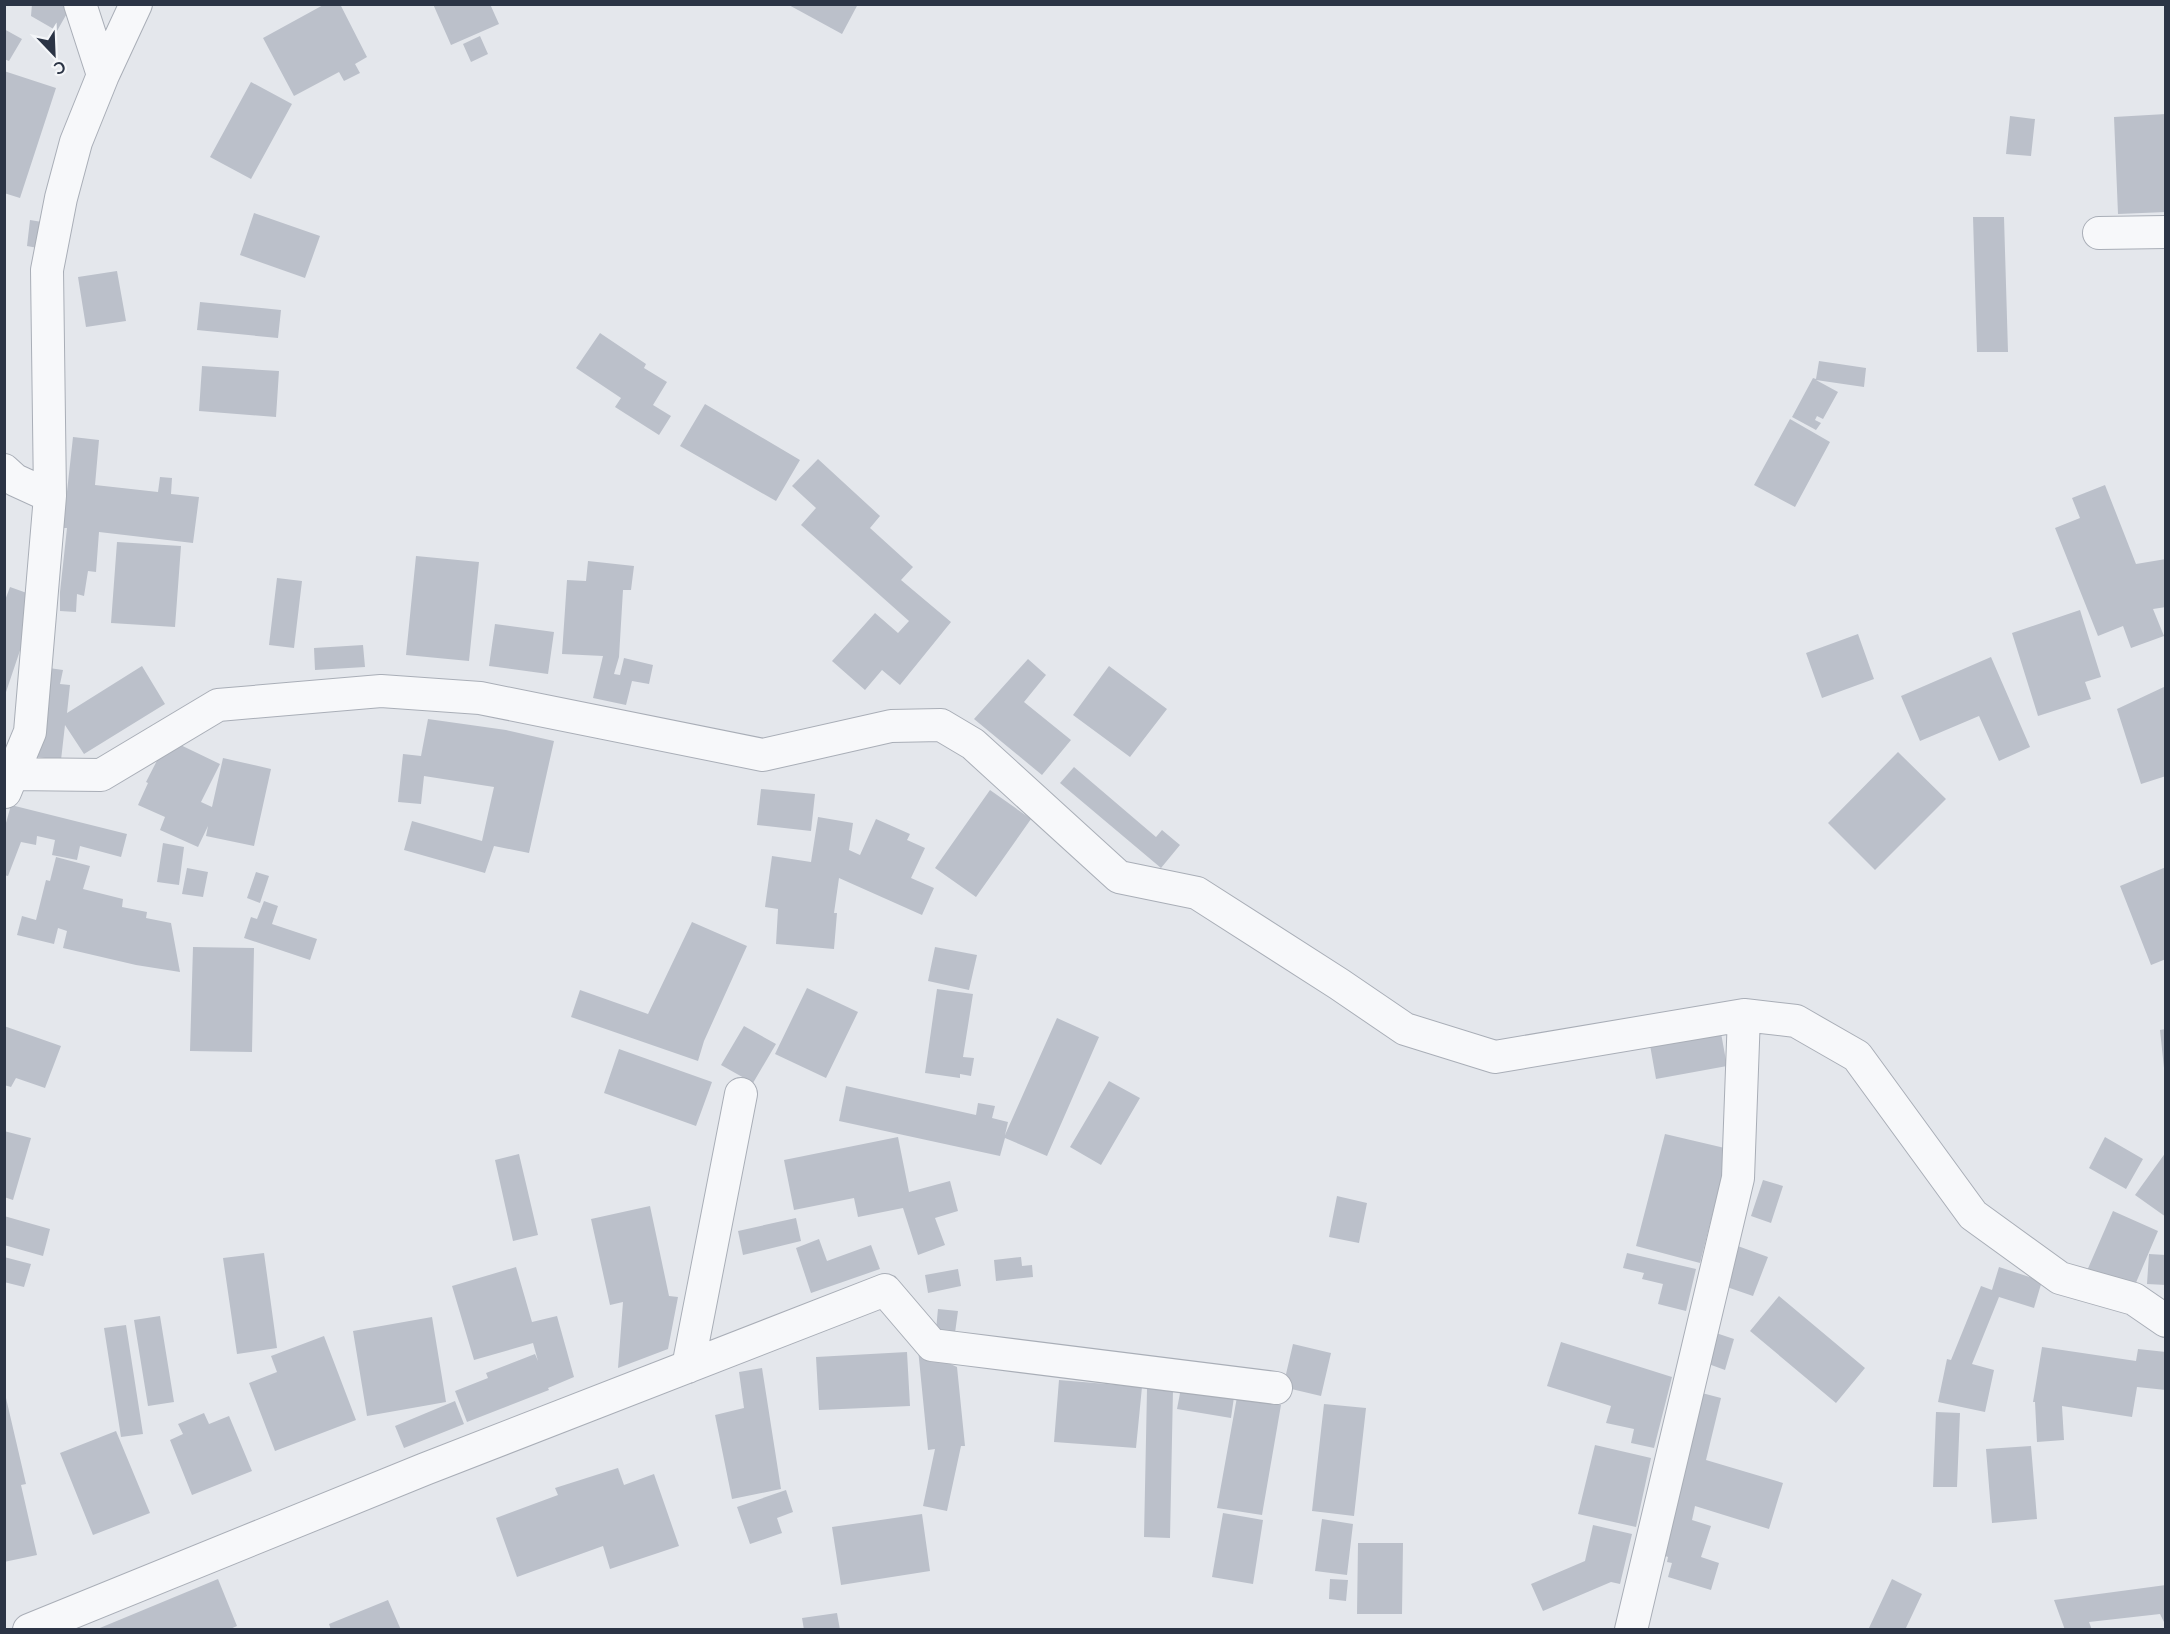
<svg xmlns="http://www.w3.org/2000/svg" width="2170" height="1634" font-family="Lato,sans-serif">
	<rect width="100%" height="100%" fill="#e4e7ec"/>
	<path fill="#bbc0ca" d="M 32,4 L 69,4 L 70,8 L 57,31 L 31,16 Z
		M 325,4 L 340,4 L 367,57 L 355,64 L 360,73 L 344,81 L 339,72 L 294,96 L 263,38 Z
		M 433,4 L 490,4 L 499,24 L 451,45 Z
		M 787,4 L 858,4 L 842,34 Z
		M 4,29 L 22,39 L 9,61 L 4,59 Z
		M 480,36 L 488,54 L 471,62 L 463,44 Z
		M 4,71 L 56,88 L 20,198 L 4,193 Z
		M 251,82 L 292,104 L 251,179 L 210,157 Z
		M 2166,114 L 2166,212 L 2118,214 L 2114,117 Z
		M 2010,116 L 2035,119 L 2031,156 L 2006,154 Z
		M 254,213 L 320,236 L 305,278 L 240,255 Z
		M 1973,217 L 2004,217 L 2008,352 L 1977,352 Z
		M 30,220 L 48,223 L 43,249 L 27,246 Z
		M 117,271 L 126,321 L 86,327 L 78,277 Z
		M 200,302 L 281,310 L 278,338 L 197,330 Z
		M 600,333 L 646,364 L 644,368 L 667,382 L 653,405 L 671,416 L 659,435 L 615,407 L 621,398 L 576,368 Z
		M 1819,361 L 1866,368 L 1864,387 L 1816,380 L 1838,392 L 1823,419 L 1817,416 L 1815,420 L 1821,423 L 1816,430 L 1792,417 L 1813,378 L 1816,379 Z
		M 202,366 L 279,371 L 276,417 L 199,411 Z
		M 705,404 L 800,460 L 776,501 L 680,446 Z
		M 1790,419 L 1830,442 L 1795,507 L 1754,485 Z
		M 73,437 L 99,440 L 95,485 L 158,492 L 160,477 L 172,478 L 171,494 L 199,497 L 193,543 L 99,532 L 96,572 L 88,571 L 84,596 L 77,594 L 76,612 L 60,611 L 60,592 L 67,528 L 63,528 Z
		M 818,459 L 880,516 L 870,528 L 913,567 L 901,580 L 951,622 L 900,685 L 882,670 L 865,690 L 832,661 L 875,613 L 898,633 L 909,621 L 801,525 L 816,508 L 792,486 Z
		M 2105,485 L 2136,564 L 2166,559 L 2166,607 L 2153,609 L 2164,636 L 2131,648 L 2123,626 L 2098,636 L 2055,528 L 2080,518 L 2072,498 Z
		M 117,542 L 181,546 L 175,627 L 111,623 Z
		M 416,556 L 479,562 L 469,661 L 406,655 Z
		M 588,561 L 634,566 L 631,590 L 623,590 L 619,657 L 614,674 L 620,675 L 624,658 L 653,665 L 649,684 L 632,681 L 626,705 L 593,698 L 603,656 L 562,654 L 567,580 L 586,581 Z
		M 277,578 L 302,581 L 294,648 L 269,645 Z
		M 10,587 L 38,597 L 5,695 L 4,603 Z
		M 2080,610 L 2101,677 L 2085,682 L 2091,699 L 2038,716 L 2012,633 Z
		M 495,624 L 554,632 L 548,674 L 489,666 Z
		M 1858,634 L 1874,679 L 1822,698 L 1806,653 Z
		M 363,645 L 365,667 L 315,670 L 314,648 Z
		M 1991,657 L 2030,747 L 1999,761 L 1979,716 L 1920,741 L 1901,696 Z
		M 1028,659 L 1046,675 L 1024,702 L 1071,740 L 1042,775 L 974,719 Z
		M 142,666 L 165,704 L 84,754 L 65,725 L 61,760 L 37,757 L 49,668 L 63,670 L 60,684 L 70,685 L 67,713 Z
		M 1109,666 L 1167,709 L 1130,757 L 1073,715 Z
		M 2166,686 L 2166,776 L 2141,784 L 2117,709 Z
		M 428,719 L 506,730 L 554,741 L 529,853 L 494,846 L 485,873 L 404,850 L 412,821 L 482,841 L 494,787 L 424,776 L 421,804 L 398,802 L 403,754 L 421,756 Z
		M 168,739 L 220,764 L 201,802 L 212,807 L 223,758 L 271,769 L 254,846 L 206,836 L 208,826 L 198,847 L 160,830 L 165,817 L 138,805 L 148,783 L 146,782 Z
		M 1898,752 L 1946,799 L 1875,870 L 1828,823 Z
		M 1074,767 L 1156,837 L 1162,830 L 1180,845 L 1161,868 L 1060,783 Z
		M 761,789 L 815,794 L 811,831 L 757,825 Z
		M 990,790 L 1031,819 L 976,897 L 935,868 Z
		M 11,805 L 127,834 L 121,857 L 80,846 L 77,860 L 52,855 L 55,840 L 37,836 L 36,845 L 21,842 L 8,876 L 4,875 L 4,830 Z
		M 818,817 L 853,823 L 849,850 L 860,855 L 876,819 L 910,834 L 907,840 L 925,848 L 911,878 L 934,888 L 922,915 L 839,878 L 834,913 L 837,913 L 834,949 L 776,944 L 778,909 L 765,907 L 772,856 L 811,862 Z
		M 163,843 L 184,847 L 179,885 L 157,882 Z
		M 56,857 L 90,866 L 83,889 L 123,899 L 122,907 L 147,912 L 146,918 L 171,923 L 180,972 L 136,965 L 63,948 L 67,931 L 58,928 L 54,944 L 17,935 L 22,916 L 36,920 L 46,880 L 50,881 Z
		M 2166,867 L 2166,959 L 2151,965 L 2120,886 Z
		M 187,868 L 208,872 L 203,897 L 182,894 Z
		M 256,872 L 269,876 L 260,903 L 247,898 Z
		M 264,901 L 278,906 L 272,924 L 317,939 L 310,960 L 244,938 L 251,917 L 257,919 Z
		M 692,922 L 747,946 L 704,1041 L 698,1061 L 571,1017 L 580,990 L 648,1014 Z
		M 193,947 L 254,948 L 252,1052 L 190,1051 Z
		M 935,947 L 977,955 L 969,990 L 928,981 Z
		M 807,988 L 858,1012 L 826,1078 L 775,1054 Z
		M 937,989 L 973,994 L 963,1057 L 974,1058 L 971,1076 L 960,1074 L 960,1078 L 925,1073 Z
		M 1057,1018 L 1099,1037 L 1047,1156 L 1005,1138 L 1000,1156 L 839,1121 L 846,1086 L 976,1115 L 978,1103 L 995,1106 L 992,1118 L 1008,1122 L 1005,1135 Z
		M 4,1026 L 61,1046 L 45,1088 L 16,1078 L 11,1087 L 4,1085 Z
		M 744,1026 L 776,1044 L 753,1083 L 721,1065 Z
		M 2166,1029 L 2166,1068 L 2164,1068 L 2160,1030 Z
		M 1721,1033 L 1727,1066 L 1656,1079 L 1650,1045 Z
		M 619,1049 L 712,1082 L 696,1126 L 604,1093 Z
		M 1109,1081 L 1140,1098 L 1101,1165 L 1070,1147 Z
		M 4,1131 L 31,1138 L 13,1200 L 4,1197 Z
		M 1665,1134 L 1729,1149 L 1700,1263 L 1636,1246 Z
		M 898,1137 L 909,1192 L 950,1181 L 958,1211 L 935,1218 L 945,1245 L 918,1255 L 903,1208 L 858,1217 L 854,1198 L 794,1210 L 784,1160 Z
		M 2105,1137 L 2143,1159 L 2126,1189 L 2089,1168 Z
		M 2166,1152 L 2166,1217 L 2135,1195 Z
		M 519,1154 L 538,1235 L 513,1241 L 495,1160 Z
		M 1763,1180 L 1783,1186 L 1771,1223 L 1751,1216 Z
		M 1337,1196 L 1367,1203 L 1359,1243 L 1329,1237 Z
		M 650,1206 L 669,1296 L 678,1297 L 668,1349 L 618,1368 L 623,1302 L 610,1305 L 591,1219 Z
		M 2113,1211 L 2158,1231 L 2132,1292 L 2086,1273 Z
		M 4,1216 L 50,1229 L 43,1256 L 4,1245 Z
		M 796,1218 L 801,1241 L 743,1255 L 738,1231 Z
		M 819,1239 L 827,1261 L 871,1245 L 880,1269 L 811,1293 L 796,1248 Z
		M 1735,1245 L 1768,1257 L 1753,1296 L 1721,1285 Z
		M 264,1253 L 277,1348 L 237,1354 L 223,1258 Z
		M 1627,1253 L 1696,1269 L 1686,1311 L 1658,1304 L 1663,1284 L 1642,1279 L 1644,1273 L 1623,1268 Z
		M 2149,1254 L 2166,1255 L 2166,1285 L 2147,1284 Z
		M 4,1257 L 31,1264 L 24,1287 L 4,1282 Z
		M 1021,1257 L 1022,1266 L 1032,1265 L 1033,1277 L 996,1281 L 994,1260 Z
		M 516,1267 L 532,1322 L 557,1316 L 574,1377 L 548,1388 L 549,1390 L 467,1422 L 455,1391 L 488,1378 L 486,1373 L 535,1354 L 538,1361 L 533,1343 L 474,1360 L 452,1286 Z
		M 1999,1267 L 2042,1281 L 2034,1308 L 1999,1297 L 1972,1364 L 1994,1370 L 1985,1412 L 1938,1402 L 1947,1359 L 1951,1360 L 1981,1286 L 1992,1290 Z
		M 958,1269 L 961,1286 L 928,1293 L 925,1275 Z
		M 1779,1296 L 1865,1368 L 1836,1403 L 1750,1331 Z
		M 938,1309 L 958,1311 L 955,1333 L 936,1330 Z
		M 160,1316 L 174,1402 L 148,1406 L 134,1320 Z
		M 432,1317 L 446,1402 L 367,1416 L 353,1331 Z
		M 126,1325 L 143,1434 L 121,1437 L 104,1328 Z
		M 1713,1332 L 1734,1339 L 1725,1370 L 1703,1362 Z
		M 324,1336 L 356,1420 L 275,1451 L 249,1383 L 277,1372 L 271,1356 Z
		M 1561,1342 L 1672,1377 L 1654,1448 L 1631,1443 L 1634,1429 L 1606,1423 L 1611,1406 L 1547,1386 Z
		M 1293,1344 L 1331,1353 L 1321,1396 L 1283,1387 Z
		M 2042,1347 L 2136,1361 L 2138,1349 L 2166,1352 L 2166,1390 L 2137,1387 L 2132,1417 L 2062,1406 L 2064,1440 L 2037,1442 L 2035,1402 L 2033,1402 Z
		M 918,1349 L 957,1367 L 965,1446 L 961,1446 L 947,1511 L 923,1506 L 935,1449 L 928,1450 Z
		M 907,1352 L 910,1406 L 819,1410 L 816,1357 Z
		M 762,1368 L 781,1489 L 732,1499 L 715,1415 L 744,1408 L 739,1372 Z
		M 1059,1380 L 1142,1387 L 1136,1448 L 1054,1442 Z
		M 1181,1388 L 1234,1397 L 1231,1418 L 1177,1409 Z
		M 1147,1389 L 1173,1389 L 1170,1538 L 1144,1537 Z
		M 1698,1392 L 1721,1398 L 1706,1460 L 1783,1483 L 1769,1529 L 1695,1506 L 1692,1520 L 1711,1526 L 1701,1557 L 1719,1563 L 1711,1590 L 1668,1577 L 1672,1563 L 1667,1562 L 1668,1557 L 1659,1554 Z
		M 1237,1397 L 1281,1405 L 1262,1515 L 1217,1508 Z
		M 6,1398 L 26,1484 L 21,1485 L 37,1555 L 4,1562 L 4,1399 Z
		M 455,1401 L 464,1424 L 404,1448 L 395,1426 Z
		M 1324,1404 L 1366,1408 L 1354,1516 L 1312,1511 Z
		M 1936,1412 L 1960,1413 L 1957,1487 L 1933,1487 Z
		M 204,1413 L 209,1424 L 229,1416 L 252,1471 L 192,1495 L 170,1440 L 183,1434 L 178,1424 Z
		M 116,1431 L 150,1513 L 93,1535 L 60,1453 Z
		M 1595,1445 L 1651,1458 L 1636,1527 L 1578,1514 Z
		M 2031,1446 L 2037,1519 L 1992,1523 L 1986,1449 Z
		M 618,1468 L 624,1485 L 654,1474 L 679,1546 L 610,1569 L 603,1546 L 517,1577 L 496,1518 L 558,1495 L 555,1488 Z
		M 786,1490 L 793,1512 L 777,1518 L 782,1533 L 750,1544 L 737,1507 Z
		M 1223,1513 L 1263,1520 L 1253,1584 L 1212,1577 Z
		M 922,1514 L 930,1571 L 841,1585 L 832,1527 Z
		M 1322,1519 L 1353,1524 L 1347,1575 L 1315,1571 Z
		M 1593,1525 L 1632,1534 L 1620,1584 L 1611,1582 L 1543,1611 L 1531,1584 L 1585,1561 Z
		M 1358,1543 L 1403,1543 L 1402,1614 L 1357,1614 Z
		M 218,1579 L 237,1626 L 228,1630 L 95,1630 Z
		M 1330,1579 L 1348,1580 L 1346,1601 L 1329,1599 Z
		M 1892,1579 L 1922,1594 L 1905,1630 L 1868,1630 Z
		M 2166,1585 L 2166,1626 L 2160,1614 L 2089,1622 L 2092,1630 L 2065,1630 L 2054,1600 Z
		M 388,1600 L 401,1630 L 331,1630 L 329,1624 Z
		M 837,1613 L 840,1630 L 804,1630 L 802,1618 Z"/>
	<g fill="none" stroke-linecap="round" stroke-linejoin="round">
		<defs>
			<path id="minor" d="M 80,4 L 103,75
				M 2099,233 L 2166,232
				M 4,470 L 15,480 L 50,496
				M 13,774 L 101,775 L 218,705 L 381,691 L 480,698 L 763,755 L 891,726 L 941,725 L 973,744 L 1119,877 L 1197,893 L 1339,984 L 1405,1029 L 1495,1057 L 1744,1015 L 1796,1021 L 1857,1056 L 1973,1215 L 2060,1278 L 2134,1299 L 2166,1321
				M 5,792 L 30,732 L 50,496 L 47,270 L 61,198 L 76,142 L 103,75 L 136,4
				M 688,1367 L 741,1094
				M 29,1630 L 425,1469 L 885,1290 L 932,1345 L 1276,1388
				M 1631,1630 L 1738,1178 L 1744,1015"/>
		</defs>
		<use href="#minor" stroke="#a9aeb7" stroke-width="34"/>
		<use href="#minor" stroke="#f7f8fa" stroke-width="32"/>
	</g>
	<rect width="2170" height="1634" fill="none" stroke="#2b3445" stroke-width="12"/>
	<g transform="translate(54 54) rotate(157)" stroke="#f4f6f9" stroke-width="4.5" paint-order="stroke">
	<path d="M0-4.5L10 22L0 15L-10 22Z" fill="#2b3445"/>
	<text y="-9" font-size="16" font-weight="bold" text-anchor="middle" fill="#2b3445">С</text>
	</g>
</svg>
